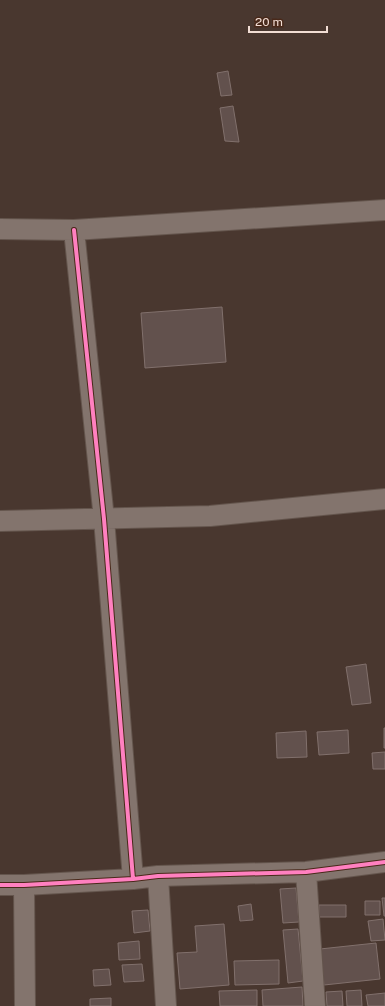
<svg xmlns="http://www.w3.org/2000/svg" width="385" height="1006" font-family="'Public Sans',sans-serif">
	<rect width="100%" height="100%" fill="#49372f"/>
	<path fill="#62514d" stroke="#81706c" d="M 228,71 L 232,95 L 221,96 L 217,73 Z
		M 233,106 L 239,142 L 225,141 L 220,108 Z
		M 222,307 L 226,362 L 145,368 L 141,313 Z
		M 366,664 L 371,703 L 352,705 L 346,667 Z
		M 384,728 L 385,728 L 385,748 L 384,748 Z
		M 348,730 L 349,753 L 319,755 L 317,732 Z
		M 306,731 L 307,757 L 277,758 L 276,733 Z
		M 385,752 L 385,769 L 373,769 L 372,753 Z
		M 296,888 L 299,922 L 283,923 L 280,889 Z
		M 382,898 L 385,898 L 385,916 L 384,916 Z
		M 365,901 L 380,901 L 380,915 L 365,915 Z
		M 251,904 L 253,920 L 240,921 L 238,906 Z
		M 319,905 L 346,905 L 346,917 L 319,917 Z
		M 148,910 L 150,931 L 134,933 L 132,911 Z
		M 383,919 L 385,940 L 371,941 L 368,921 Z
		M 224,924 L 229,985 L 180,989 L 177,953 L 197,952 L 195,926 Z
		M 298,929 L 303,981 L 288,983 L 283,930 Z
		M 139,941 L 140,959 L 119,960 L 118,943 Z
		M 376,943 L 380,979 L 324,985 L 320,949 Z
		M 279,960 L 279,984 L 235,985 L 234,961 Z
		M 142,964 L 144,981 L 124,982 L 122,965 Z
		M 109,969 L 111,985 L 94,986 L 93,970 Z
		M 302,987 L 303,1006 L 263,1006 L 262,990 Z
		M 257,990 L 257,1006 L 220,1006 L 219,991 Z
		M 361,990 L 362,1006 L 347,1006 L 346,991 Z
		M 342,991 L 343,1006 L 327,1006 L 326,992 Z
		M 385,993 L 385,1006 L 368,1006 L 366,995 Z
		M 111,998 L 111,1006 L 90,1006 L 90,999 Z"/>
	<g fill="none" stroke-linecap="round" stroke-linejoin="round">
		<defs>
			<path id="minor" d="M 0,229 L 74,230 L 385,210
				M 74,230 L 104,519 L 133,879
				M 0,521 L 210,516 L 385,499
				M 306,872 L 315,1006
				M 158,876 L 166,1006
				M 0,885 L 24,885 L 133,879 L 158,876 L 306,872 L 385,862
				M 24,885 L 25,1006"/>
		</defs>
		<use href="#minor" stroke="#64554d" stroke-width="22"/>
		<use href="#minor" stroke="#83746d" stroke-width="20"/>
		<defs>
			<path id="cycleway" d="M 74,230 L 104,519 L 133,879
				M 0,885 L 24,885 L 133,879 L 158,876 L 306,872 L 385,862"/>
		</defs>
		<use href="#cycleway" stroke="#49291a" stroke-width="6"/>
		<use href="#cycleway" stroke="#ff80c0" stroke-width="4"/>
	</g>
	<path d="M249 26v6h78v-6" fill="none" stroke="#f2ddd4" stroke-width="2"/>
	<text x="255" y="26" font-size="12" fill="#f2ddd4" stroke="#49291a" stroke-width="3" paint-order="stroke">20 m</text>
</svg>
